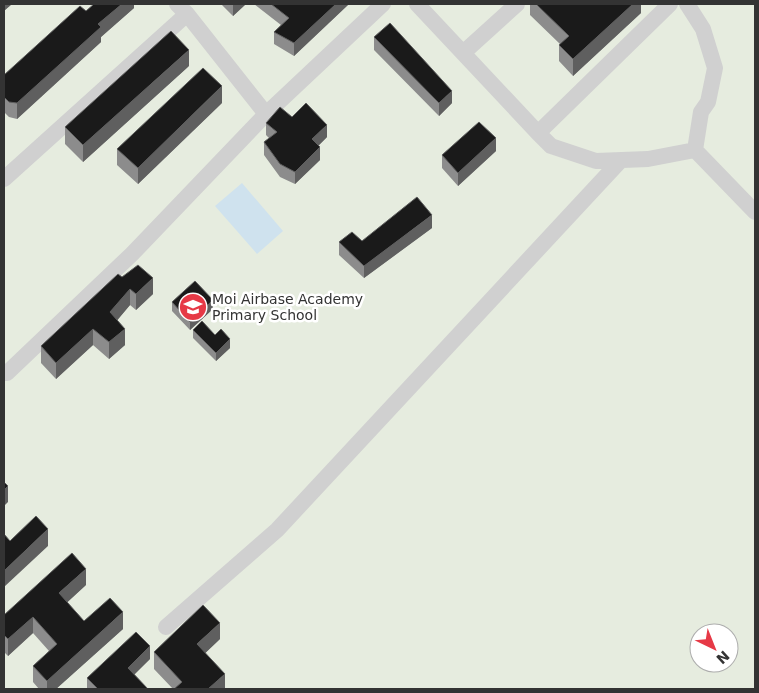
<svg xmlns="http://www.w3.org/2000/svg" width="759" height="693" font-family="'DejaVu Sans',sans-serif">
	<rect width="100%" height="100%" fill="#fff"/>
	<path fill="#e6ecdf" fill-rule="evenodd" d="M 4,4 L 755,4 L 755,689 L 4,689 ZM 699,633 L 729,633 L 729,663 L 699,663 Z"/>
	<path fill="#cfe2ee" d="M 242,183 L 283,231 L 257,254 L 215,206 Z"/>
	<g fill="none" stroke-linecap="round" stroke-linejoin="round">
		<path stroke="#d0d0d0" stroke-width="16" d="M 177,4 L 187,14 L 266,114
			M 417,4 L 538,133
			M 670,4 L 538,133 L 551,146 L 596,161 L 648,159 L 695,150
			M 687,4 L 703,29 L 715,68 L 708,102 L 701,112 L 695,150
			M 463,53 L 517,4
			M 695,150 L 755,212
			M 4,179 L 187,14
			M 4,373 L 7,373 L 132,254 L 266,114 L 383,4
			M 166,627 L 277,530 L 621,160"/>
	</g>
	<path fill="#8c8c8c" d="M 4,4 L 12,4 L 5,10 L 4,8 Z
		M 134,4 L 134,8 L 101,37 L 101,42 L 17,119 L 9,117 L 4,112 L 4,75 L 86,11 Z
		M 221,4 L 246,4 L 233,16 Z
		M 254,4 L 349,4 L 294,56 L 274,44 L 274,32 L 281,25 Z
		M 530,4 L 641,4 L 641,13 L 573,76 L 559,61 L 559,45 L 560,44 L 530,15 Z
		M 374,37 L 452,103 L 439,116 L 374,50 Z
		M 189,66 L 83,162 L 65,144 L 65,127 Z
		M 222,103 L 138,184 L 117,165 L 117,149 Z
		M 292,117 L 327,137 L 318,146 L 320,160 L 295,184 L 280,177 L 264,155 L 264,142 L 269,138 L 266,135 L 266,123 Z
		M 496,151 L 458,186 L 442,168 L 442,155 Z
		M 432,228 L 364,278 L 339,255 L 339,242 L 362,241 Z
		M 122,277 L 153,294 L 136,310 L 130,305 L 117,320 L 125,345 L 109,359 L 93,345 L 56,379 L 41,363 L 41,346 Z
		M 172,302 L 213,309 L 190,330 L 172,311 Z
		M 193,330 L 215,335 L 230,348 L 216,361 L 193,338 Z
		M 86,585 L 67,602 L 84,621 L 123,629 L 56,689 L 39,689 L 33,682 L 33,666 L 49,651 L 33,633 L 8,656 L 4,652 L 4,615 Z
		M 220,639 L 205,653 L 225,689 L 173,689 L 154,669 L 154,652 Z
		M 150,659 L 134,674 L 148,689 L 87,689 L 87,678 Z"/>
	<path fill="#5f5f5f" d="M 5,4 L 12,4 L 5,10 Z
		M 122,4 L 134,4 L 134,8 L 101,37 L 101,42 L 17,119 L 17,103 L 98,24 Z
		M 233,4 L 246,4 L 233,16 Z
		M 336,4 L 349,4 L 294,56 L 294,43 Z
		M 633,4 L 641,4 L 641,13 L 573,76 L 573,59 Z
		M 189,50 L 189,66 L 83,162 L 83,145 Z
		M 222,86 L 222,103 L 138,184 L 138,168 Z
		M 452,91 L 452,103 L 439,116 L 439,103 Z
		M 327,125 L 327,137 L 312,152 L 312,139 Z
		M 496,138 L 496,151 L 458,186 L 458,173 Z
		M 320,147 L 320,160 L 295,184 L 295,172 Z
		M 432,215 L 432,228 L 364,278 L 364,266 Z
		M 153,278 L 153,294 L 136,310 L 136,294 Z
		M 130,289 L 130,305 L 110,329 L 110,312 Z
		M 213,300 L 213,309 L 190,330 L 190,322 Z
		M 93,329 L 93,345 L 56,379 L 56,363 Z
		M 125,329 L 125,345 L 109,359 L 109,342 Z
		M 230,339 L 230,348 L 216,361 L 216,353 Z
		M 8,486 L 8,502 L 4,506 L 4,490 Z
		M 48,529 L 48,546 L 4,587 L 4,571 Z
		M 86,569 L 86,585 L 59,610 L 59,593 Z
		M 123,612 L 123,629 L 56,689 L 47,689 L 47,681 Z
		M 33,617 L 33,633 L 8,656 L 8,639 Z
		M 220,623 L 220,639 L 197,661 L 197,644 Z
		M 150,646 L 150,659 L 128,681 L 128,668 Z
		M 225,674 L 225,689 L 208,689 Z"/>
	<path fill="#1a1a1a" stroke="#5f5f5f" d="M 94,4 L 122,4 L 98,24 L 101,27 L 17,103 L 9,102 L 4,97 L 4,75 L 80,6 L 86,11 Z
		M 271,4 L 336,4 L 294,43 L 274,32 L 289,18 Z
		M 536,4 L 633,4 L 573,59 L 559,45 L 569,36 Z
		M 390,23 L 452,91 L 439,103 L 374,37 Z
		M 171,31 L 189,50 L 83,145 L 65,127 Z
		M 203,68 L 222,86 L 138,168 L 117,149 Z
		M 306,103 L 327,125 L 312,139 L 320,147 L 295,172 L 280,164 L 264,142 L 277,132 L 266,123 L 280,107 L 292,117 Z
		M 479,122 L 496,138 L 458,173 L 442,155 Z
		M 417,197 L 432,215 L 364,266 L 339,242 L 352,232 L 362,241 Z
		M 138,265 L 153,278 L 136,294 L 130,289 L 110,312 L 125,329 L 109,342 L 93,329 L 56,363 L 41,346 L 118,274 L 122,277 Z
		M 195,281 L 213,300 L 190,322 L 172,302 Z
		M 202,321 L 215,335 L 221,329 L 230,339 L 216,353 L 193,330 Z
		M 4,482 L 8,486 L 4,490 Z
		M 36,516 L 48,529 L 4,571 L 4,534 L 10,541 Z
		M 72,553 L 86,569 L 59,593 L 84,621 L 110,598 L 123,612 L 47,681 L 33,666 L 57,644 L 33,617 L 8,639 L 4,635 L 4,615 Z
		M 203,605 L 220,623 L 197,644 L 225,674 L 208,689 L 174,689 L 182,682 L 154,652 Z
		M 136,632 L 150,646 L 128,668 L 148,689 L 98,689 L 87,678 Z"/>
	<defs>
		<symbol id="school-disc" viewBox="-11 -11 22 22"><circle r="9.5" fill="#e63946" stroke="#fff"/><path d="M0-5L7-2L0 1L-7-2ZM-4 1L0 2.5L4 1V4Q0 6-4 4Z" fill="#fff"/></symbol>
	</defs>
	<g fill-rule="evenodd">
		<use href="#school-disc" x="177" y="291" width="32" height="32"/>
	</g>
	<g text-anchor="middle" stroke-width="5" stroke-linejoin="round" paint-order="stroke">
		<g font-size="14" fill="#333" stroke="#fff" text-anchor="start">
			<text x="212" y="304">Moi Airbase Academy<tspan x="212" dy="16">Primary School</tspan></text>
		</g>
	</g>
	<rect width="759" height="693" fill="none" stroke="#333333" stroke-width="10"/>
	<g transform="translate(714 648) rotate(137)"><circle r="24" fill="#ffffff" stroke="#adadad"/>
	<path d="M0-4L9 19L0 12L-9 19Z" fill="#e63946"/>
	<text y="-8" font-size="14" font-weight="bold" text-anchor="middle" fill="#333333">N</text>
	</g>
</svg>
